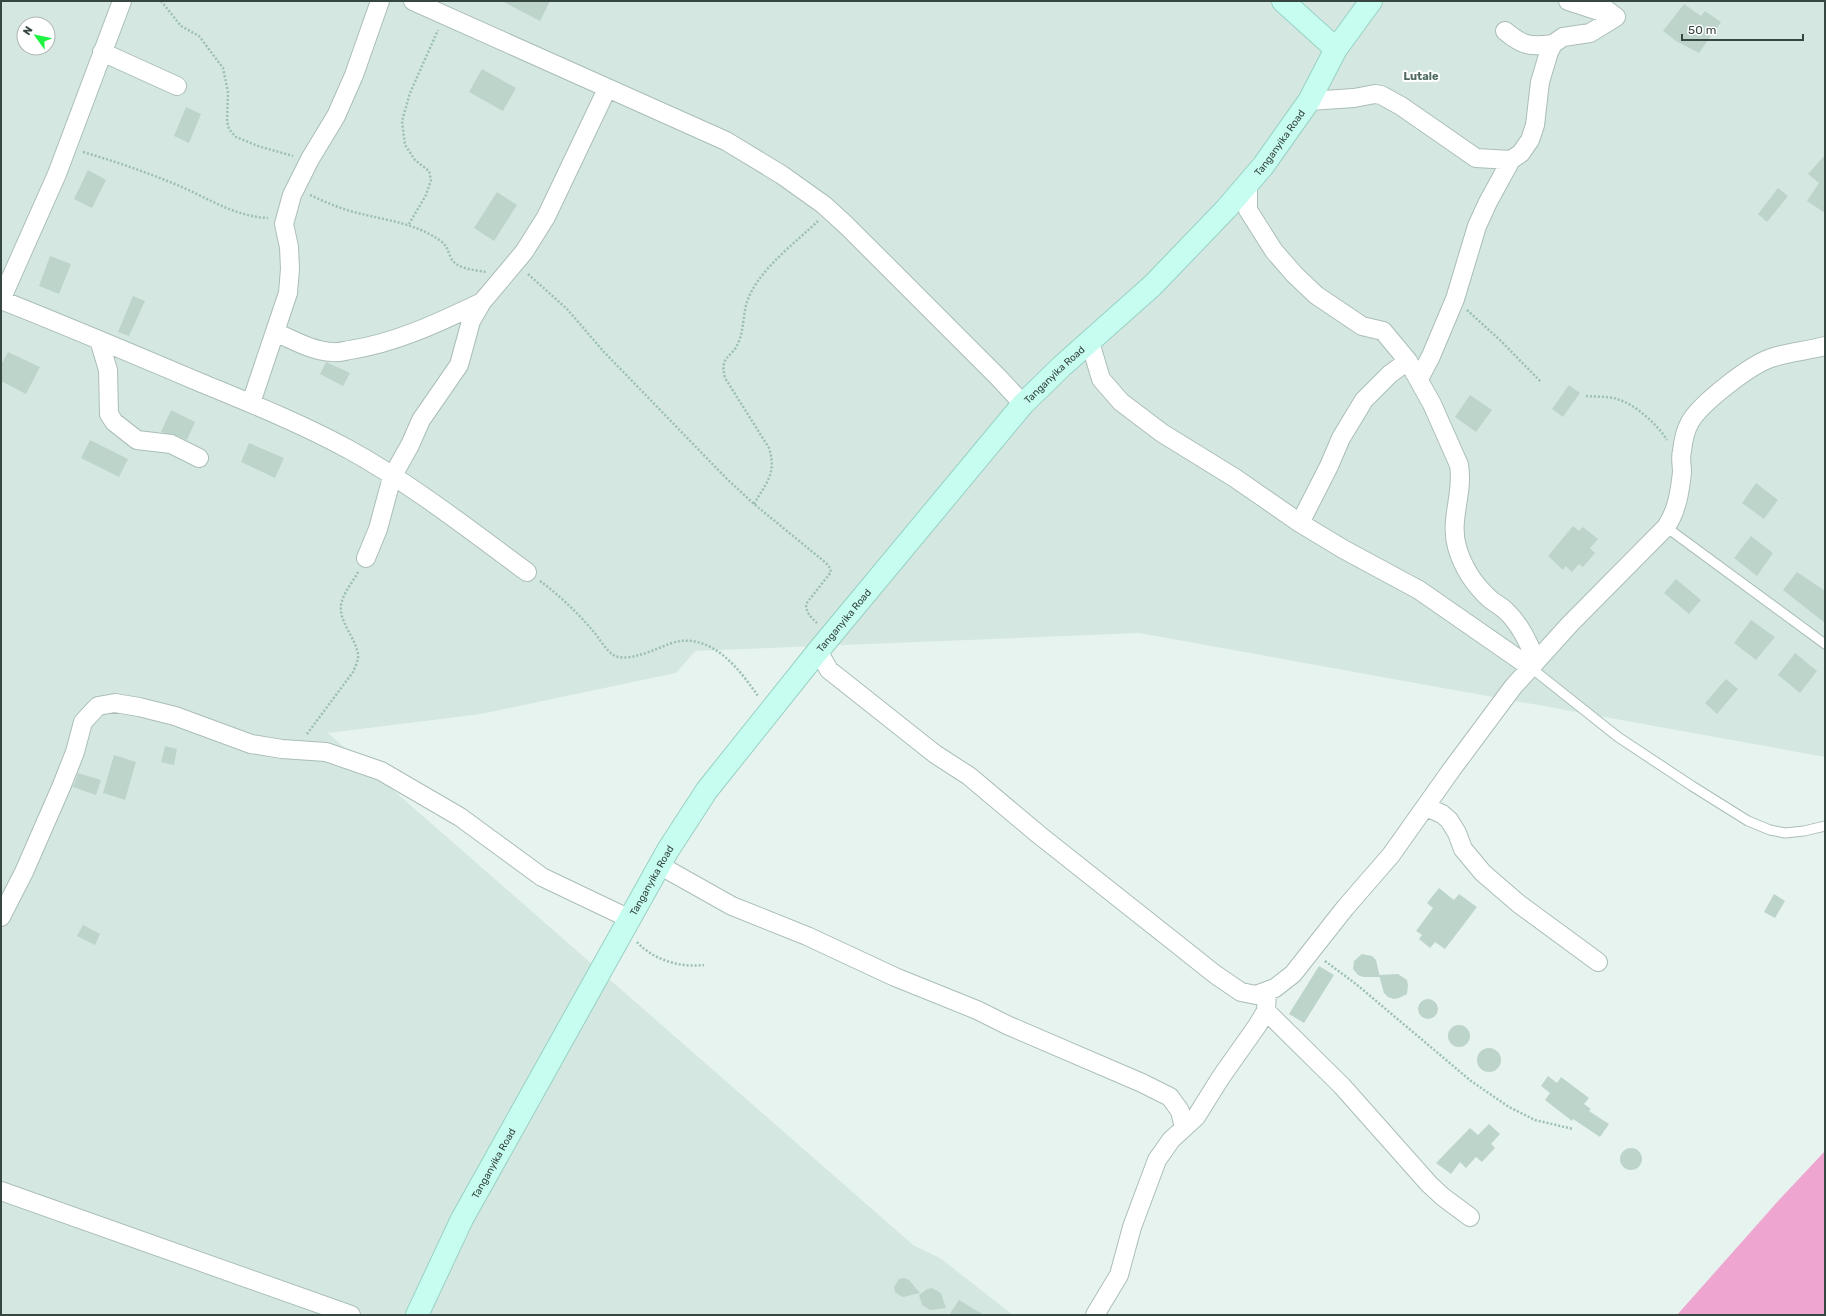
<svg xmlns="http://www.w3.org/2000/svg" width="1826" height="1316" font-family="Rubik,sans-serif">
	<rect width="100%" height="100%" fill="#e7f3ef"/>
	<path fill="#d5e7e1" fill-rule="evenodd" d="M 1,1 L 1825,1 L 1825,757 L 1139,633 L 695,651 L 676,673 L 481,714 L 328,733 L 913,1245 L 940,1258 L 1013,1315 L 1,1315 ZM 24,24 L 48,24 L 48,48 L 24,48 Z"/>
	<path fill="#eea5cf" d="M 1825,1151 L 1825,1315 L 1677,1315 L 1779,1200 Z"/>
	<path fill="#bdd4cb" d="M 502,1 L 550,1 L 540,21 Z
		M 1684,4 L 1701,16 L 1705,11 L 1721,22 L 1699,53 L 1676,41 L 1663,31 Z
		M 482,69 L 516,88 L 503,111 L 469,92 Z
		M 186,107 L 201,114 L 189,143 L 174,136 Z
		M 1825,155 L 1825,213 L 1807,201 L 1819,183 L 1808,174 Z
		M 88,170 L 106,180 L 92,208 L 74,199 Z
		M 1778,188 L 1788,196 L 1767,222 L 1758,214 Z
		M 497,192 L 517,205 L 494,241 L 474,228 Z
		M 50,256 L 71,264 L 59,294 L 39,286 Z
		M 133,296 L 145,301 L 129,336 L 118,332 Z
		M 8,352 L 40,367 L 26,394 L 1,381 L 1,365 Z
		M 326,362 L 350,373 L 343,386 L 320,374 Z
		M 1569,385 L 1580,393 L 1563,417 L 1552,409 Z
		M 1470,395 L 1492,410 L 1476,432 L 1455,417 Z
		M 171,410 L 195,422 L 187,440 L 175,435 L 161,432 Z
		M 90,440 L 128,459 L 119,477 L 81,458 Z
		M 249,443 L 284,458 L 275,478 L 241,462 Z
		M 1756,483 L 1778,500 L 1764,519 L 1742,503 Z
		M 1573,526 L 1579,531 L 1583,527 L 1598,539 L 1590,548 L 1595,553 L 1583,567 L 1579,564 L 1572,572 L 1566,566 L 1563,570 L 1548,556 Z
		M 1751,536 L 1773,553 L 1757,576 L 1734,558 Z
		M 1797,572 L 1825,591 L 1825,623 L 1783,590 Z
		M 1676,579 L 1701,600 L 1689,614 L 1664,593 Z
		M 1751,620 L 1775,637 L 1756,660 L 1734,643 Z
		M 1795,653 L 1817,671 L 1800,693 L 1778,675 Z
		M 1726,679 L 1738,689 L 1717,714 L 1705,703 Z
		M 165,746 L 177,749 L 174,765 L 161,762 Z
		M 114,755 L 136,762 L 125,800 L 103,793 Z
		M 78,773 L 101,780 L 96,795 L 73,787 Z
		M 1439,888 L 1454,900 L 1459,894 L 1477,907 L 1445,949 L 1435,942 L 1430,948 L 1419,939 L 1422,935 L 1416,931 L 1433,908 L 1427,903 Z
		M 1774,894 L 1785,901 L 1775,918 L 1764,912 Z
		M 83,925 L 100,934 L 95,945 L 77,936 Z
		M 1362,954 L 1372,956 L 1376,960 L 1380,977 L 1363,977 L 1358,975 L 1353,969 L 1354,961 Z
		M 1319,966 L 1334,975 L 1304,1023 L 1289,1014 Z
		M 1398,974 L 1407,980 L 1408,985 L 1407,994 L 1399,998 L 1394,999 L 1388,997 L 1384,993 L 1379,975 Z
		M1418 1009a10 10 0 1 1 20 0a10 10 0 1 1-20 0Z
		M1448 1036a11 11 0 1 1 22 0a11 11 0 1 1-22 0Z
		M1477 1060a12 12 0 1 1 24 0a12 12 0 1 1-24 0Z
		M 1548,1076 L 1557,1083 L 1561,1077 L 1589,1098 L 1584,1104 L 1591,1109 L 1589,1111 L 1609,1124 L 1600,1137 L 1573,1119 L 1572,1121 L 1545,1100 L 1550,1093 L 1541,1086 Z
		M 1489,1124 L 1500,1134 L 1491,1144 L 1495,1148 L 1482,1162 L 1476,1157 L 1466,1168 L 1460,1162 L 1451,1174 L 1436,1163 L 1470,1128 L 1478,1135 Z
		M1620 1159a11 11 0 1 1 22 0a11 11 0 1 1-22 0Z
		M 904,1278 L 909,1280 L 920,1293 L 903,1297 L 899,1295 L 895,1292 L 894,1287 L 899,1279 Z
		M 932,1288 L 941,1293 L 946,1308 L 930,1310 L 922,1305 L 919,1295 L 927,1289 Z
		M 959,1300 L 984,1315 L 949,1315 Z"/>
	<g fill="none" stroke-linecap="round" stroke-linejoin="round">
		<defs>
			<path id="lane" d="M 1666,527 L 1825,644
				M 1530,667 L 1618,737 L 1692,786 L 1748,821 L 1770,830 L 1785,833 L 1804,831 L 1825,826"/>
			<path id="street" d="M 413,1 L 726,141 L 782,175 L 824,205 L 847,226 L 998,377 L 1023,404
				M 1568,1 L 1611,15
				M 1505,31 C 1523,46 1530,47 1553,44
				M 102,52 L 177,86
				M 1309,101 L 1354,98 L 1375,94 L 1381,95 L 1401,106 L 1476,158 L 1511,160 L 1521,153 L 1530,140 L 1535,125 L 1540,82 L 1549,52 L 1553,44 L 1563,37 L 1590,33 L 1616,17 L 1603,7 L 1600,1
				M 1248,184 L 1248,210 L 1274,251 L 1294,274 L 1316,295 L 1362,326 L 1383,331 L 1408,361 L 1432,404 L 1459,465 C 1464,493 1449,519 1457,547 C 1463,568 1474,585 1491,600 C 1496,604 1501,606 1506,611 C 1520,624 1528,642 1536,660
				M 1,300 C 67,326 133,354 199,382 C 250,403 300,423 348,449 C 410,483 470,530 527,572
				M 1,300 L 57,174 L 122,1
				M 275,332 C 293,340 312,351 332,352 C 338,353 344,351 350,350 C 396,343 440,322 482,302
				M 99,340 L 108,370 L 109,414 L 114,422 L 137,440 L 171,444 L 199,458
				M 1090,342 L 1101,379 L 1121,402 L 1162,433 L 1235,478 L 1300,523 L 1343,549 L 1419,590 L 1530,667
				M 1419,379 L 1431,356 L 1455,299 L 1477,226 L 1488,202 L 1511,160
				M 251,403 L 288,293 L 290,269 L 289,247 L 284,224 L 292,195 L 310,159 L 336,116 L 354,75 L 380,1
				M 1300,523 L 1329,466 L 1341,438 L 1364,400 L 1390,374 L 1408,361
				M 366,558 L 378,529 L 392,477 L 410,445 L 421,420 L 459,365 L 471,321 L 482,302 L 524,252 L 546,217 L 607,89
				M 818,651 L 829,670 L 935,754 L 969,776 L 1038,834 L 1216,975 L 1241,992 L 1256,995 L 1275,988 L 1293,974 L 1345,908 L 1391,855 L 1452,769 L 1513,687 L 1570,624 L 1666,527 C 1677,511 1680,491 1682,472 C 1682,465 1680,458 1682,451 C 1683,441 1685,431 1690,422 C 1701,403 1750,365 1771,358 C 1788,352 1808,351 1825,346
				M 1426,807 L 1442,814 L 1449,820 L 1457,833 L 1463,849 L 1483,873 L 1519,904 L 1598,962
				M 659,865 L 732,906 L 807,936 L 895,977 L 977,1010 L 1007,1025 L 1142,1083 L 1170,1097 L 1180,1111 L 1184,1128
				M 1,917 L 24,872 L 62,785 L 75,752 L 83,722 L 98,706 L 115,703 L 139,707 L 175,716 L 251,744 L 282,749 L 326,752 L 381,771 L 460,817 L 542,877 L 630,919
				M 1266,1011 L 1342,1086 L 1429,1184 L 1443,1197 L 1470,1217
				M 1,1191 L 351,1315
				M 1095,1315 L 1119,1275 L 1132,1227 L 1157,1160 L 1171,1140 L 1196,1117 L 1221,1077 L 1257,1026 L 1266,1011 L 1267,991"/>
			<g id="secondary">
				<path d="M 1283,1 L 1336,49"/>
				<path id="s1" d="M 417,1315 L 462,1219 L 668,850 L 707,790 L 818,651 L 1023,404 L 1062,366 L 1153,285 L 1226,209 L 1263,166 L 1309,101 L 1336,49 L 1371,1"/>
			</g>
		</defs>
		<use href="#lane" stroke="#aabeb7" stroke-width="11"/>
		<use href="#street" stroke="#aabeb7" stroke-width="20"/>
		<use href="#secondary" stroke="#98d1c3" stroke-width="24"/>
		<path stroke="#9cbfb3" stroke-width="2.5" stroke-dasharray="2 2" stroke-linecap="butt" d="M 161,1 L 181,26 L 199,36 L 223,68 L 228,92 L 227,121 L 229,129 L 236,137 L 258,146 L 293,156
			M 83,152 C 117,162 149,173 182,187 C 209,199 237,217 268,218
			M 310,195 C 327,203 344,210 362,214 C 390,221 418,224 442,242 C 448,247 448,252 451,258 C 456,269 475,270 486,272
			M 409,224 L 426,195 L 431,180 L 429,171 L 415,160 L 405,145 L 402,121 L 410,93 L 438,30
			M 528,274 L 567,309 L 604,352 L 727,479 L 754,504 L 826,563 L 830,568 L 831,572 L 806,604 C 806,613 811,617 817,623
			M 1467,310 L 1501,341 L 1541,382
			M 1586,396 C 1596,397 1608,396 1617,399 C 1635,404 1657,424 1667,440
			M 754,504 C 766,483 777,474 769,448 L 725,378 C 719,354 732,360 739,341 C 744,328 743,314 747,302 C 757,271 795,243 818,221
			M 540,581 C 559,595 578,613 593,631 C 600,639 606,651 615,656 C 623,659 632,657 639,655 C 652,652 668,643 680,641 C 715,637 740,670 758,696
			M 307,734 L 353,672 C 355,667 359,660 358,654 C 355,637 339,622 341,605 C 343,593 353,582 358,572
			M 637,942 C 653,960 681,968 704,965
			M 1325,961 L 1356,984 L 1471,1081 L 1509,1107 L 1535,1120 L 1573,1129"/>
		<use href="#lane" stroke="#fff" stroke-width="9"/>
		<use href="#street" stroke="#fff" stroke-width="18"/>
		<use href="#secondary" stroke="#c7fdf0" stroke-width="22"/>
	</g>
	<g text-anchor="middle" stroke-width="4" stroke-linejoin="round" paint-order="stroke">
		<g font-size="10" fill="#364640" stroke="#fff">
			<text dy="4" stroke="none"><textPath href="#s1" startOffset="1466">Tanganyika Road</textPath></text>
			<text dy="4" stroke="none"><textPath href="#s1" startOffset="1142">Tanganyika Road</textPath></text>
			<text dy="4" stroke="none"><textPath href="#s1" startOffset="818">Tanganyika Road</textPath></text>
			<text dy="4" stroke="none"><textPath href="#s1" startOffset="494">Tanganyika Road</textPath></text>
			<text dy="4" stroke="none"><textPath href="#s1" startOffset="170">Tanganyika Road</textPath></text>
		</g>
		<g font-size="11" font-weight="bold" fill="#4e685e" stroke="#fff">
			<text x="1421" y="80">Lutale</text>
		</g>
	</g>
	<rect width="1826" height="1316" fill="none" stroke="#364640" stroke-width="4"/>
	<g transform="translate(36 36) rotate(303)"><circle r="19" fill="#ffffff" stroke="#afb5b3"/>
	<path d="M0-3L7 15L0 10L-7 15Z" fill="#1ef341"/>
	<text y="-6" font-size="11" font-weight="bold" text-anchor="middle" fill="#364640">N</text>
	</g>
	<path d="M1682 34v6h121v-6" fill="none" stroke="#364640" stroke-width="2"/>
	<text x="1688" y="34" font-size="12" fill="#364640" stroke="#ffffff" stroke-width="3" paint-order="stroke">50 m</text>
</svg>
